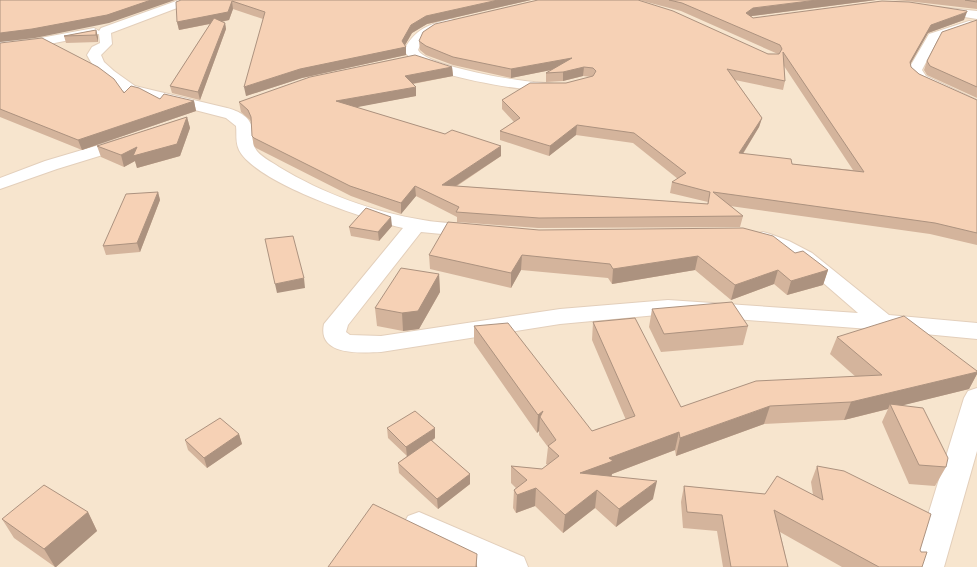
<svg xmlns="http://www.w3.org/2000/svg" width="977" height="567" font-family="'Archivo Narrow',sans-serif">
	<rect width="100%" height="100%" fill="#fef3e0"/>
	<path fill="#f7e5ce" d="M 0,0 L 977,0 L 977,567 L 0,567 Z"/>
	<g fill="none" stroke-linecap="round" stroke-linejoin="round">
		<defs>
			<path id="minor" d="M 179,0 L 195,0 L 193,2 L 111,33 L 112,44 L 101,55 L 104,62 L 114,71 L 135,86 L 227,108 C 239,111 251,117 253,131 C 253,137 252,143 255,148 C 259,156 272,162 279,167 C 322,193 373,212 423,220 C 442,224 462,222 480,227 L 483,231 L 480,235 L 473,237 L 421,232 L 348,325 L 346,332 L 350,335 L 381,336 L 560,309 L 668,300 L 858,313 L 798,261 L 775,249 L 756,242 L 753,238 L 756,234 L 763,232 L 770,234 L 789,241 L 812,253 L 889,315 L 977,323 L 977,339 L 883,330 L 668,314 L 560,324 L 381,352 C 361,353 317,356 324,324 L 403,228 C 366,220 256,183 239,150 C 235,142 237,133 236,126 L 226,118 L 125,92 C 110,83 95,72 87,55 L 92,47 L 100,43 L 99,34 L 35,47 L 0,50 L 0,42 L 35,39 L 94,28 L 99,31 L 101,28 Z
				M 937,7 L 977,11 L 977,19 L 933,12 L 931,10 Z
				M 451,19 L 455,20 L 457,23 L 455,26 C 438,30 425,33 418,50 C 425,65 507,79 525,81 C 537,83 548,82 559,85 L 561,88 L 559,91 L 554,92 C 527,91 414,76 404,50 C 415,29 429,24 451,19 Z
				M 969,21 L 973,22 L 975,25 L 973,28 L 938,39 L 922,70 L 926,76 L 977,100 L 977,111 L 916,82 L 909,75 L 908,70 L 929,34 Z
				M 126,137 L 132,138 L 134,142 L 132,146 L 57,169 L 0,189 L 0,178 L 45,161 Z
				M 977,388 L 977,451 L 944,567 L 912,567 L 964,398 L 968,391 Z
				M 419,512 L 524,557 L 528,567 L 478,567 L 408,534 L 403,525 L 408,516 Z"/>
		</defs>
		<use href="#minor" stroke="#e3cfbb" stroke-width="2"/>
		<use href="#minor" fill="#fff" fill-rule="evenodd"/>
	</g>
	<path fill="#d4b49c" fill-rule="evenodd" d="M 181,0 L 531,0 L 427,24 L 412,33 L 405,45 L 406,47 L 406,55 L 302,78 L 246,96 L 263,19 L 233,9 L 229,20 L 222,22 L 225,23 L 226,29 L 200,100 L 172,93 L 170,86 L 210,24 L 179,30 L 177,22 Z
		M 639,0 L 876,0 L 752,16 L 751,16 L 753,18 L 964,20 L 928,33 L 910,64 L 911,67 L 919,74 L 977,100 L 977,245 L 930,234 L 730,206 L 743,216 L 740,227 L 538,228 L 457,222 L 457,217 L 416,196 L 401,214 L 351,196 L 256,148 L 254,146 L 252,136 L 252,123 L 250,120 L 241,112 L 239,102 L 452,67 L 453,76 L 413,84 L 416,96 L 355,107 L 445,134 L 501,146 L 501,156 L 457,186 L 707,204 L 708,202 L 670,193 L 672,182 L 678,179 L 633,143 L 576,135 L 549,156 L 500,140 L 500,131 L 514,122 L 502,109 L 502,100 L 592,77 L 583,76 L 563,81 L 546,82 L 546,73 L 551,70 L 511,78 L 453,65 L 426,55 L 420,50 L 419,41 L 778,54 L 681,11 ZM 784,66 L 853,170 L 792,164 L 743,154 L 759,127 L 762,118 L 735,80 L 783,90 L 785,81 Z
		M 893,0 L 977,0 L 977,9 L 907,1 Z
		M 977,20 L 977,98 L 927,75 L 924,70 L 927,61 Z
		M 96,30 L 98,37 L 98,42 L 66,43 L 64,36 Z
		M 0,43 L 124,93 L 160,99 L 194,101 L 196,111 L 82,150 L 0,117 Z
		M 187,117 L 190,128 L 180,156 L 137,168 L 135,161 L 124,167 L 101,157 L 97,146 Z
		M 158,192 L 160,200 L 140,252 L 106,255 L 103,246 Z
		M 392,226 L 379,241 L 351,236 L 349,227 Z
		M 795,253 L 828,270 L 823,285 L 787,295 L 774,284 L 731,300 L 695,270 L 612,284 L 608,278 L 521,270 L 511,288 L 430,269 L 429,255 Z
		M 439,274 L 440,292 L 419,329 L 403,331 L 377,326 L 375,308 Z
		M 652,309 L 748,326 L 743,345 L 661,352 L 649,327 Z
		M 593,322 L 681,407 L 856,377 L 830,354 L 837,337 L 977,371 L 977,374 L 969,389 L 903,405 L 946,467 L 935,486 L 909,484 L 882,422 L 888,409 L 844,420 L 764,424 L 676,456 L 675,450 L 612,474 L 611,476 L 653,499 L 616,527 L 595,508 L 563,533 L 535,506 L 516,513 L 513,508 L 514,490 L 516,488 L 511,483 L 511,466 L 542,469 L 548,465 L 546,464 L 548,447 L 539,435 L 539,431 L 537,433 L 474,343 L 474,326 L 592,431 L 626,420 L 592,340 Z
		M 387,428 L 435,438 L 432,441 L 470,474 L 470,484 L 438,509 L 399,473 L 398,463 L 407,456 L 388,438 Z
		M 239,434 L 242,444 L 207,468 L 188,450 L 185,440 Z
		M 817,466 L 920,550 L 922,567 L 842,567 L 780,532 L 788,567 L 723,567 L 717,531 L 683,528 L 681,502 L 684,486 L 765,494 L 813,495 L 811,482 Z
		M 88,512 L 97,531 L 56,567 L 55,567 L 14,538 L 2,519 Z"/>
	<path fill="#ac927f" d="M 151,0 L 175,0 L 109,23 L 35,38 L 0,42 L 0,33 Z
		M 498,0 L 531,0 L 427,24 L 412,33 L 404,47 L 406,47 L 406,55 L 302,78 L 246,96 L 244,87 L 300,69 L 402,41 L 411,25 L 426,16 Z
		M 817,0 L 876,0 L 752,16 L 745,21 L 746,13 L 753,8 Z
		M 232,1 L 233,9 L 229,20 L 179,30 L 177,22 Z
		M 967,12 L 964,20 L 928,33 L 907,70 L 910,62 L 931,25 Z
		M 225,23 L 226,29 L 200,100 L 198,92 Z
		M 96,30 L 98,37 L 98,42 L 96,35 Z
		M 572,58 L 571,66 L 511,78 L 511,69 Z
		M 452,67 L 453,76 L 405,85 L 405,76 Z
		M 584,67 L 583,76 L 563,81 L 563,72 Z
		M 416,87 L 416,96 L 337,111 L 336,101 Z
		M 194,101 L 196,111 L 82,150 L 78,140 Z
		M 187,117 L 190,128 L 180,156 L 137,168 L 135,161 L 124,167 L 121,155 Z
		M 762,118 L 759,127 L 737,163 L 739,153 Z
		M 577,125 L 576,135 L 549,156 L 550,146 Z
		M 501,146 L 501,156 L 442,195 L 442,185 Z
		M 415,186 L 416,196 L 401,214 L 401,203 Z
		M 158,192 L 160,200 L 140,252 L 137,243 Z
		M 391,217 L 392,226 L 379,241 L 378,232 Z
		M 522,255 L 521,270 L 511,288 L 511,273 Z
		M 698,256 L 695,270 L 612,284 L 613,269 Z
		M 778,270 L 774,284 L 731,300 L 735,285 Z
		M 828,270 L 823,285 L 787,295 L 791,281 Z
		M 439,274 L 440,292 L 419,329 L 403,331 L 402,313 Z
		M 304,278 L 305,288 L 277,293 L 275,284 Z
		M 977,372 L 977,374 L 969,389 L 892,408 L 890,404 L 888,409 L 844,420 L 851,402 Z
		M 770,406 L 764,424 L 676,456 L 680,438 Z
		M 543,411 L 540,417 L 539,431 L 537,433 L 538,415 Z
		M 435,428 L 435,438 L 407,457 L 406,447 Z
		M 679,432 L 675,450 L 612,474 L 611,479 L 580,473 L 609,458 Z
		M 239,434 L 242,444 L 207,468 L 204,458 Z
		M 470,474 L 470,484 L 438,509 L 437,499 Z
		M 657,481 L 653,499 L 616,527 L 619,509 Z
		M 536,488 L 535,506 L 516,513 L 517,495 Z
		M 597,490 L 595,508 L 563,533 L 565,515 Z
		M 88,512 L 97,531 L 56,567 L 55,567 L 44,549 Z
		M 477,554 L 477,567 L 476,567 Z"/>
	<path fill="#f6d1b5" stroke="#ac927f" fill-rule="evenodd" d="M 0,0 L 151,0 L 107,15 L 32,29 L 0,33 Z
		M 181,0 L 498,0 L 426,16 L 411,25 L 402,41 L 406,47 L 300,69 L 244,87 L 265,12 L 232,1 L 228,12 L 177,22 L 176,2 Z
		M 538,0 L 638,0 L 673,11 L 768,54 L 779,54 L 782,49 L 780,45 L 682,3 L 669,0 L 817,0 L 753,8 L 746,13 L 753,18 L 882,1 L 909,2 L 967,11 L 967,12 L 931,25 L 910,62 L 911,67 L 919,74 L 977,100 L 977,233 L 935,223 L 713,192 L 743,216 L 539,218 L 456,212 L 459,207 L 415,186 L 401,203 L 350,186 L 254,138 L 252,136 L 251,117 L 248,110 L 239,102 L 310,77 L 415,55 L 452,67 L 405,76 L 416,87 L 336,101 L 445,134 L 452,130 L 501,146 L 442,185 L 708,204 L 710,192 L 672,182 L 686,173 L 634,133 L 577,125 L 550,146 L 500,131 L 520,118 L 502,100 L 530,83 L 566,83 L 593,76 L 596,71 L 593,68 L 584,67 L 563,72 L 546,73 L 572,58 L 511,69 L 453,57 L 426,46 L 419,41 L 423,32 L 435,24 ZM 783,52 L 835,129 L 864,172 L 792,164 L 791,159 L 739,153 L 762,118 L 727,69 L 785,81 Z
		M 965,0 L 977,0 L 977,2 Z
		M 214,18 L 225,23 L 198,92 L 170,86 Z
		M 977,20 L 977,87 L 930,66 L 927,61 L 942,32 Z
		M 96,30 L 96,35 L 64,36 Z
		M 42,38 L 98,67 L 114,79 L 124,93 L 131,86 L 139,88 L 160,99 L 164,94 L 194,101 L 78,140 L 0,109 L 0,43 Z
		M 187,117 L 177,144 L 133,156 L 137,147 L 121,155 L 97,146 Z
		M 158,192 L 137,243 L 103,246 L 126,194 Z
		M 366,208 L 391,217 L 378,232 L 349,227 Z
		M 448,222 L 539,230 L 743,228 L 773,236 L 795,253 L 803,251 L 828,270 L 791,281 L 778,270 L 735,285 L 698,256 L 613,269 L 610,264 L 522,255 L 511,273 L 429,255 Z
		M 293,236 L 304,278 L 275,284 L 265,239 Z
		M 401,268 L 439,274 L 418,311 L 402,313 L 375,308 Z
		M 732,302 L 748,326 L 664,334 L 652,309 Z
		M 904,316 L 977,371 L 977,372 L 851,402 L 770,406 L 680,438 L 679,432 L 609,458 L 613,461 L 580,473 L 657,481 L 619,509 L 597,490 L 565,515 L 536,488 L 517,495 L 514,490 L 527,480 L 511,466 L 542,469 L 559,456 L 548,446 L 556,440 L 540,417 L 543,411 L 538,415 L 474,326 L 508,323 L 592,431 L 635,416 L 593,322 L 635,318 L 681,407 L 756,381 L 882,375 L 837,337 Z
		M 890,404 L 923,408 L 948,458 L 946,467 L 919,465 Z
		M 415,411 L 435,428 L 406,447 L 387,428 Z
		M 220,418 L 239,434 L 204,458 L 185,440 Z
		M 431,440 L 470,474 L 437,499 L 398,463 Z
		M 817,466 L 844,471 L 931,514 L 920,550 L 921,552 L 927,552 L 922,567 L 879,567 L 774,510 L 788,567 L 731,567 L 722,515 L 687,512 L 684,486 L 765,494 L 777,476 L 823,500 Z
		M 44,485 L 88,512 L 44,549 L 2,519 Z
		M 373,504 L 477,554 L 476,567 L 328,567 Z"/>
</svg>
